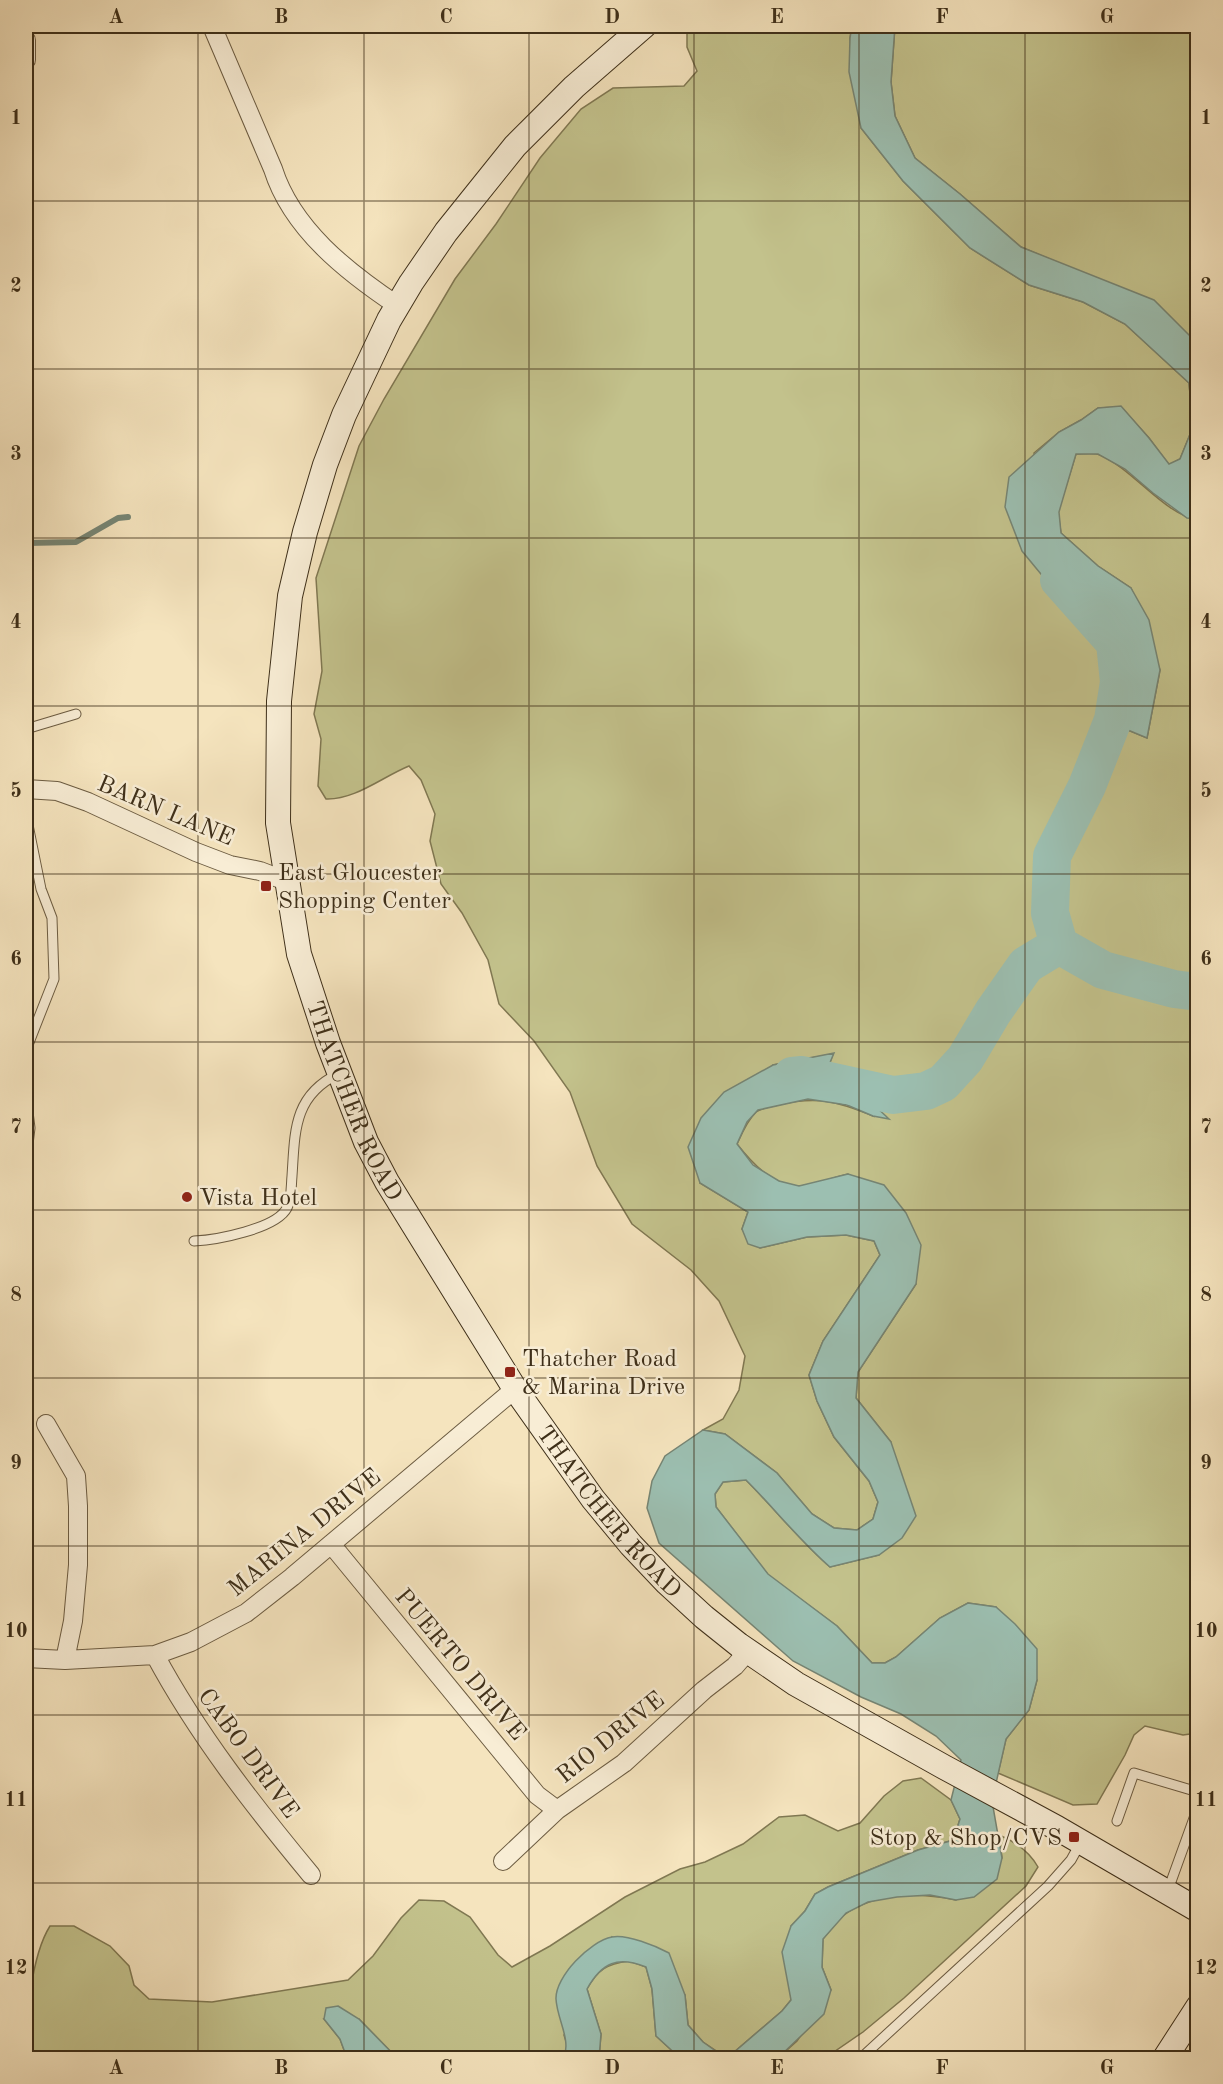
<svg xmlns="http://www.w3.org/2000/svg" width="1223" height="2084" font-family="'Old Standard TT',serif">
	<rect width="100%" height="100%" fill="#f5e4be"/>
	<filter id="stains"><feTurbulence type="fractalNoise" baseFrequency=".00333" numOctaves="4"/><feColorMatrix values="0 0 0 0 .2 0 0 0 0 .09 0 0 0 0 .02 0 0 0 .5 -.17"/></filter>
	<radialGradient id="worn" r=".72"><stop offset=".6" stop-color="#630" stop-opacity="0"/><stop offset="1" stop-color="#630" stop-opacity=".3"/></radialGradient>
	<path fill="#c3c28c" stroke="#807852" stroke-width="1.5" d="M 692,26 L 852,26 L 850,38 L 861,128 L 903,181 L 970,248 L 1029,285 L 1083,302 L 1125,324 L 1189,383 L 1193,427 L 1180,459 L 1169,465 L 1149,438 L 1121,407 L 1098,408 L 1081,420 L 1059,432 L 1034,453 L 1059,596 L 1097,620 L 1127,656 L 1125,676 L 1111,723 L 1147,738 L 1160,670 L 1131,588 L 1098,566 L 1061,533 L 1058,512 L 1076,454 C 1084,454 1093,452 1100,455 C 1132,468 1166,516 1197,519 L 1197,1733 L 1183,1735 L 1145,1726 L 1134,1735 L 1125,1755 L 1097,1804 L 1073,1805 L 998,1773 L 1006,1739 L 1029,1710 L 1037,1680 L 996,1607 L 968,1603 L 940,1618 L 896,1657 L 885,1663 L 872,1663 L 837,1626 L 768,1575 L 716,1507 L 715,1494 L 723,1482 L 746,1480 C 775,1509 800,1541 830,1567 L 879,1555 L 891,1442 L 856,1398 L 858,1372 L 916,1284 L 848,1174 C 834,1177 810,1187 797,1186 C 771,1184 752,1163 737,1144 C 742,1133 747,1121 756,1112 C 761,1108 771,1107 778,1105 C 817,1096 837,1101 873,1116 L 857,1089 L 828,1080 L 829,1065 L 833,1054 L 773,1065 L 700,1183 L 748,1212 L 742,1229 L 760,1248 L 807,1237 L 846,1235 L 874,1241 L 880,1255 L 823,1341 L 809,1375 L 817,1401 L 834,1437 L 869,1481 L 878,1502 L 873,1519 L 857,1530 L 834,1528 L 812,1514 L 777,1473 L 725,1434 L 703,1430 L 723,1419 L 739,1390 L 745,1356 L 719,1301 L 691,1270 L 632,1224 L 597,1166 L 570,1092 L 534,1041 L 499,1004 L 488,960 L 462,913 L 441,884 L 430,841 L 435,814 L 421,780 L 409,766 C 382,777 355,800 326,799 L 318,786 L 321,739 L 314,714 L 322,671 L 316,578 L 359,446 L 384,399 L 455,279 L 496,224 L 540,158 L 581,109 L 613,88 L 684,86 L 697,71 L 687,47 L 687,30 Z
		M 895,26 L 1197,26 L 1197,349 L 1190,336 L 1085,274 L 1021,247 L 960,194 L 915,158 L 895,116 L 891,82 Z
		M 921,1778 L 951,1800 L 960,1819 L 955,1835 L 950,1841 L 918,1850 L 828,1887 L 815,1894 L 805,1911 L 791,1926 L 791,2000 L 782,2011 L 733,2053 L 721,2054 L 703,2042 L 688,2025 L 685,1995 L 612,1937 L 564,2035 L 568,2048 L 564,2057 L 560,2058 L 397,2058 L 359,2019 L 324,2019 L 340,2039 L 347,2058 L 26,2058 C 25,2023 31,1956 50,1926 L 74,1926 L 110,1946 L 129,1966 L 134,1985 L 149,1999 L 212,2002 L 348,1980 L 373,1956 L 401,1918 L 419,1900 L 444,1901 L 470,1917 L 498,1955 L 512,1967 L 550,1946 L 625,1897 L 680,1869 L 705,1862 L 743,1844 L 779,1817 L 805,1815 L 838,1831 L 860,1823 L 884,1796 L 903,1781 Z
		M 999,1835 C 1016,1842 1029,1851 1038,1867 L 1026,1886 L 904,1998 L 863,2032 L 825,2058 L 778,2058 L 797,2041 L 831,1990 L 822,1967 L 823,1939 C 830,1931 838,1918 848,1912 C 880,1892 921,1893 956,1900 L 1002,1858 Z
		M 629,1961 L 646,1967 L 652,1989 L 656,2036 L 680,2058 L 599,2058 L 601,2034 L 587,1989 C 598,1969 607,1964 629,1961 Z"/>
	<path fill="#9cbfb1" stroke="#768574" stroke-width="1.5" d="M 852,26 L 895,26 L 891,82 L 895,116 L 915,158 L 960,194 L 1021,247 L 1154,300 L 1190,336 L 1197,349 L 1197,519 L 1187,518 L 1153,493 L 1125,469 L 1098,454 L 1076,454 L 1059,512 L 1061,533 L 1098,566 L 1131,588 L 1149,620 L 1160,670 L 1147,738 L 1111,723 L 1125,676 L 1127,656 L 1097,620 L 1059,596 L 1022,551 L 1005,507 L 1009,477 L 1059,432 L 1081,420 L 1098,408 L 1121,406 L 1149,438 L 1169,464 L 1180,459 L 1193,427 L 1189,383 L 1125,324 L 1083,302 L 1029,285 L 970,248 L 903,181 L 861,128 L 849,72 L 850,38 Z
		M 834,1053 L 829,1065 L 829,1080 L 857,1089 L 889,1119 L 873,1116 L 847,1105 L 808,1099 L 758,1110 L 747,1122 L 737,1144 L 753,1165 L 779,1181 L 799,1186 L 848,1174 L 884,1185 L 906,1213 L 921,1245 L 916,1284 L 858,1372 L 856,1398 L 891,1442 L 916,1516 L 902,1538 L 879,1555 L 830,1567 C 800,1541 775,1509 746,1480 L 723,1482 L 715,1494 L 716,1507 L 768,1574 L 837,1626 L 872,1663 L 885,1663 L 896,1657 L 940,1618 L 968,1603 L 996,1607 L 1015,1624 L 1037,1649 L 1037,1680 L 1029,1710 L 1006,1739 L 992,1801 L 1002,1858 L 997,1879 L 974,1897 L 956,1900 L 930,1895 L 897,1897 L 868,1902 L 846,1913 L 823,1939 L 822,1967 L 831,1990 L 824,2014 L 778,2058 L 680,2058 L 656,2036 L 652,1989 L 646,1967 C 618,1956 602,1962 587,1989 L 601,2034 L 599,2058 L 560,2058 L 564,2057 C 571,2039 557,2019 556,1999 C 555,1977 590,1941 612,1937 C 627,1934 656,1946 669,1953 L 685,1995 L 688,2025 L 703,2042 L 720,2054 L 733,2053 L 782,2011 L 791,2000 L 782,1952 L 791,1926 L 805,1911 L 815,1894 L 828,1887 L 918,1850 L 950,1841 L 955,1835 L 960,1819 L 951,1800 L 961,1760 L 936,1736 L 901,1714 L 861,1697 L 793,1661 L 659,1543 L 647,1508 L 652,1481 L 665,1456 L 703,1430 L 725,1434 L 777,1473 L 812,1514 L 834,1528 L 857,1530 L 873,1519 L 878,1502 L 869,1481 L 834,1437 L 817,1401 L 809,1375 L 823,1341 L 880,1255 L 874,1241 L 846,1235 L 807,1237 L 760,1248 L 748,1244 L 742,1229 L 748,1212 L 700,1183 L 688,1147 L 701,1118 L 724,1092 L 773,1065 Z
		M 338,2006 L 359,2019 L 397,2058 L 347,2058 L 340,2039 L 324,2019 L 326,2008 Z"/>
	<g fill="none" stroke-linecap="round" stroke-linejoin="round">
		<path stroke="#768574" stroke-width="6" d="M 26,543 L 76,542 L 118,518 L 128,517"/>
		<path stroke="#9cbfb1" stroke-width="38" d="M 1059,580 L 1115,643 L 1119,682 L 1113,720 L 1087,786 L 1052,856 L 1050,913 L 1059,945 L 1103,970 L 1174,989 L 1198,992
			M 792,1076 L 802,1075 L 893,1095 L 926,1091 L 943,1083 L 965,1059 L 993,1012 L 1026,965 L 1059,945"/>
		<defs>
			<path id="lane" d="M 26,729 L 76,714
				M 26,815 L 41,889 L 52,918 L 54,979 L 28,1045 L 26,1058
				M 26,1096 L 30,1128 L 26,1160
				M 194,1241 C 216,1240 276,1229 287,1208 C 292,1198 291,1186 292,1176 C 295,1132 293,1096 338,1074
				M 1117,1821 L 1134,1773 L 1198,1792
				M 1168,1890 L 1198,1807
				M 861,2058 L 1048,1886 L 1071,1860 L 1081,1842"/>
			<path id="street" d="M 212,26 L 273,169 C 292,229 347,272 398,306
				M 26,40 L 26,60
				M 26,789 L 57,791 L 88,802 L 196,852 L 230,865 L 260,871 L 286,881
				M 46,1424 L 76,1476 L 78,1506 L 78,1565 L 73,1621 L 65,1660
				M 331,1544 L 537,1795 L 557,1810
				M 155,1655 C 198,1735 253,1805 311,1875
				M 26,1658 L 65,1660 L 155,1655 L 191,1642 L 246,1613 L 292,1577 L 515,1389
				M 503,1861 L 557,1810 L 624,1763 L 704,1690 L 735,1666 L 748,1651"/>
			<g id="secondary">
				<path id="s1" d="M 644,26 L 574,87 L 515,146 L 446,232 L 411,283 L 389,320 L 344,415 L 325,465 L 305,532 L 290,596 L 279,701 L 278,823 L 299,954 L 328,1043 L 366,1142 L 387,1182 L 515,1389 L 593,1499 L 631,1545 L 667,1583 L 704,1617 L 739,1645 L 796,1684 L 944,1767 L 1057,1828 L 1198,1910"/>
				<path d="M 1165,2058 L 1198,2007"/>
			</g>
		</defs>
		<use href="#lane" stroke="#6c5c42" stroke-width="11"/>
		<use href="#street" stroke="#6c5c42" stroke-width="20"/>
		<use href="#secondary" stroke="#3e2f19" stroke-width="26"/>
		<use href="#lane" stroke="#f8edd5" stroke-width="9"/>
		<use href="#street" stroke="#f8edd5" stroke-width="18"/>
		<use href="#secondary" stroke="#f8edd5" stroke-width="24"/>
	</g>
	<path fill="none" stroke="#3e2f19" stroke-width="1.5" stroke-opacity="0.55" d="M 198,26 L 198,2058M 364,26 L 364,2058M 529,26 L 529,2058M 694,26 L 694,2058M 859,26 L 859,2058M 1025,26 L 1025,2058M 26,201 L 1198,201M 26,369 L 1198,369M 26,538 L 1198,538M 26,706 L 1198,706M 26,874 L 1198,874M 26,1042 L 1198,1042M 26,1210 L 1198,1210M 26,1378 L 1198,1378M 26,1546 L 1198,1546M 26,1715 L 1198,1715M 26,1883 L 1198,1883"/>
	<g fill="#8f2418" stroke="#f8edd5" stroke-width="2">
		<rect x="260" y="880" width="12" height="12" rx="3"/>
		<circle cx="187" cy="1197" r="6"/>
		<rect x="504" y="1366" width="12" height="12" rx="3"/>
		<rect x="1068" y="1831" width="12" height="12" rx="3"/>
	</g>
	<g text-anchor="middle" stroke-width="5" stroke-linejoin="round" paint-order="stroke">
		<g font-size="24" fill="#3e2f19" stroke="#f8edd5">
			<text transform="translate(166 810) rotate(23)" y="8">BARN LANE</text>
			<text dy="8" stroke="none"><textPath href="#s1" startOffset="1203">THATCHER ROAD</textPath></text>
			<text dy="8" stroke="none"><textPath href="#s1" startOffset="1689">THATCHER ROAD</textPath></text>
			<text transform="translate(304 1532) rotate(-39)" y="8">MARINA DRIVE</text>
			<text transform="translate(461 1664) rotate(50)" y="8">PUERTO DRIVE</text>
			<text transform="translate(610 1737) rotate(-39)" y="8">RIO DRIVE</text>
			<text transform="translate(249 1753) rotate(54)" y="8">CABO DRIVE</text>
		</g>
		<g font-size="24" fill="#3e2f19" stroke="#f8edd5" text-anchor="start">
			<text x="278" y="880">East Gloucester<tspan x="278" dy="28">Shopping Center</tspan></text>
			<text x="199" y="1205">Vista Hotel</text>
			<text x="522" y="1366">Thatcher Road<tspan x="522" dy="28">&amp; Marina Drive</tspan></text>
			<text x="1062" y="1845" text-anchor="end">Stop &amp; Shop/CVS</text>
		</g>
	</g>
	<rect width="1223" height="2084" fill="none" stroke="#f5e4be" stroke-width="66"/>
	<rect x="33" y="33" width="1157" height="2018" fill="none" stroke="#3e2f19" stroke-width="2"/>
	<g font-size="20" text-anchor="middle" font-weight="bold" fill="#3e2f19">
		<text x="116" y="23">A</text>
		<text x="281" y="23">B</text>
		<text x="446" y="23">C</text>
		<text x="612" y="23">D</text>
		<text x="777" y="23">E</text>
		<text x="942" y="23">F</text>
		<text x="1107" y="23">G</text>
		<text x="16" y="124">1</text>
		<text x="1206" y="124">1</text>
		<text x="16" y="292">2</text>
		<text x="1206" y="292">2</text>
		<text x="16" y="460">3</text>
		<text x="1206" y="460">3</text>
		<text x="16" y="628">4</text>
		<text x="1206" y="628">4</text>
		<text x="16" y="797">5</text>
		<text x="1206" y="797">5</text>
		<text x="16" y="965">6</text>
		<text x="1206" y="965">6</text>
		<text x="16" y="1133">7</text>
		<text x="1206" y="1133">7</text>
		<text x="16" y="1301">8</text>
		<text x="1206" y="1301">8</text>
		<text x="16" y="1469">9</text>
		<text x="1206" y="1469">9</text>
		<text x="16" y="1637">10</text>
		<text x="1206" y="1637">10</text>
		<text x="16" y="1806">11</text>
		<text x="1206" y="1806">11</text>
		<text x="16" y="1974">12</text>
		<text x="1206" y="1974">12</text>
		<text x="116" y="2074">A</text>
		<text x="281" y="2074">B</text>
		<text x="446" y="2074">C</text>
		<text x="612" y="2074">D</text>
		<text x="777" y="2074">E</text>
		<text x="942" y="2074">F</text>
		<text x="1107" y="2074">G</text>
	</g>
	<rect width="100%" height="100%" filter="url(#stains)"/>
	<rect width="100%" height="100%" fill="url(#worn)"/>
</svg>
